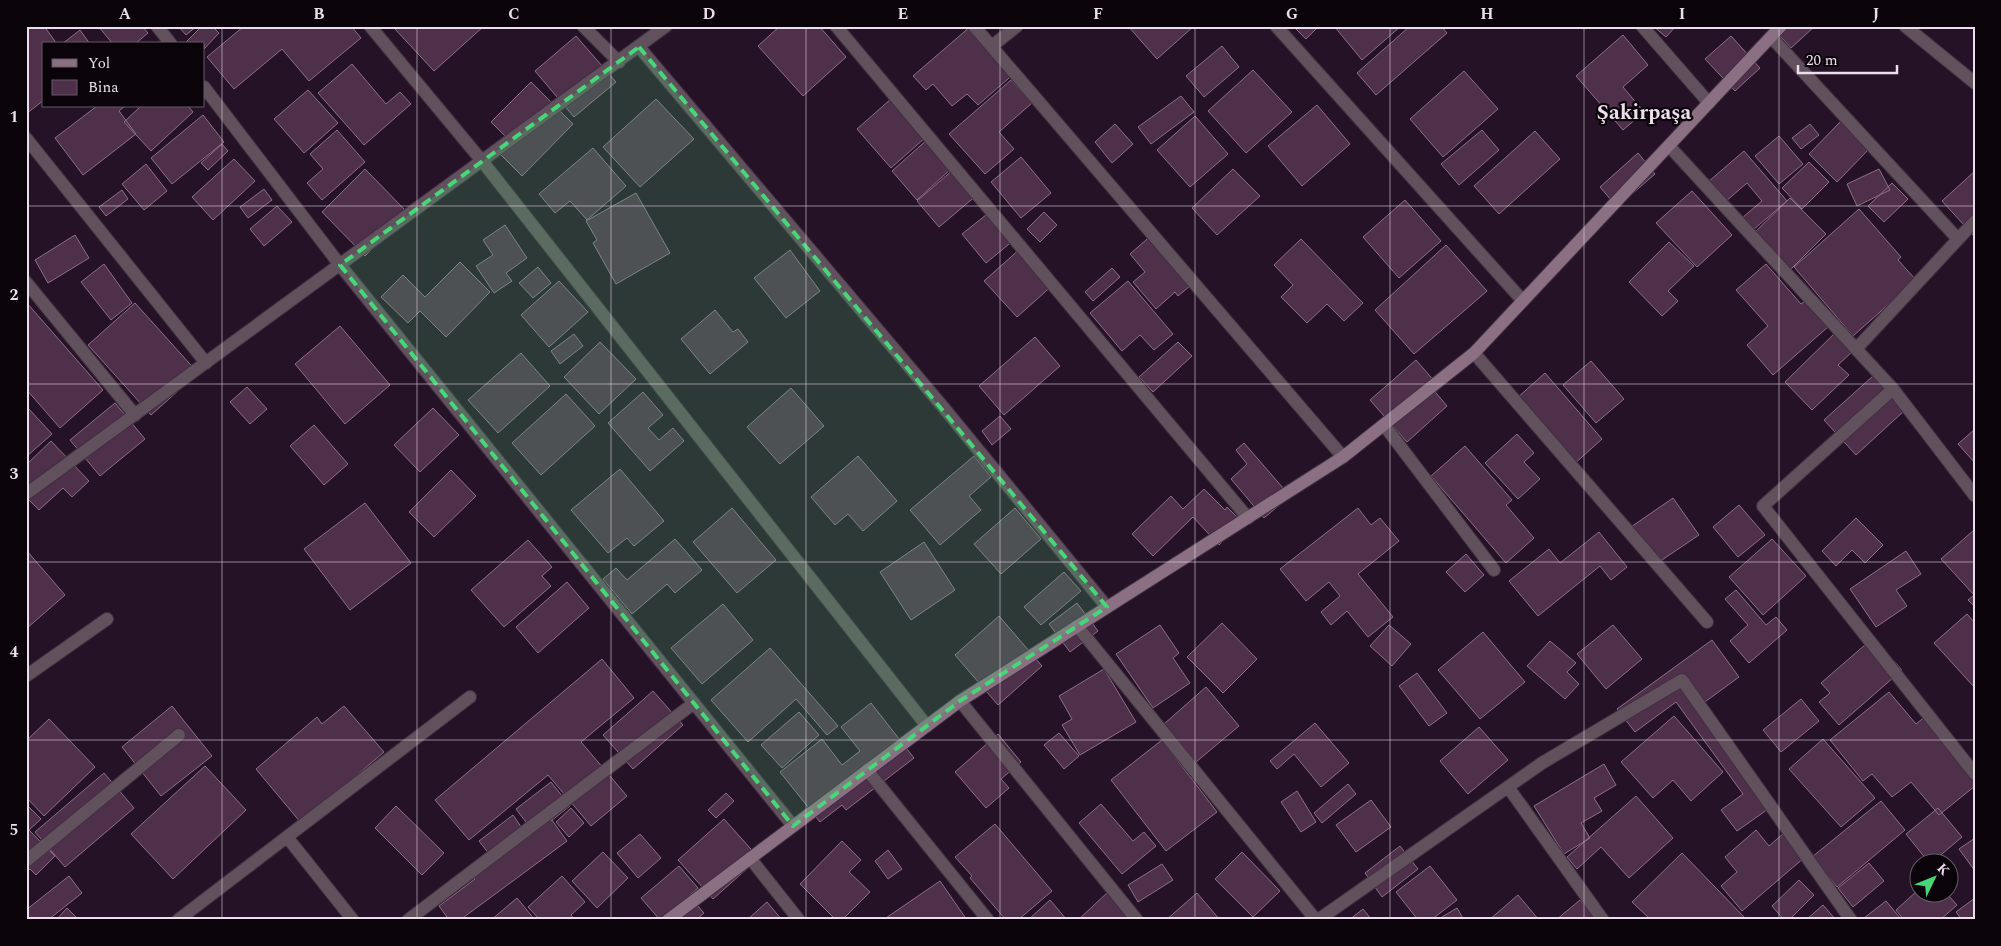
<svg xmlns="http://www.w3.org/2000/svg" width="2001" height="946" font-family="Spectral,serif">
	<rect width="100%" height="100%" fill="#261227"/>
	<path fill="#4f304a" stroke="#8c7087" d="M 26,26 L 44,26 L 57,44 L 44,44 L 44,100 L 26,114 Z
		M 98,26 L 142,26 L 148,33 L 135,44 L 113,44 Z
		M 178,26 L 197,26 L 186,35 Z
		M 202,26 L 212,26 L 219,33 L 204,49 L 204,44 L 184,44 Z
		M 244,26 L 351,26 L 361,38 L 309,81 L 282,49 L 234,89 L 207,57 Z
		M 395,26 L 484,26 L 434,71 L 394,28 Z
		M 780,26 L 819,26 L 846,57 L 803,96 L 758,46 Z
		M 971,26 L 1016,72 L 978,105 L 967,94 L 952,106 L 933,84 L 926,90 L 913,76 Z
		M 1128,26 L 1194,26 L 1157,59 Z
		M 1293,26 L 1319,26 L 1306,39 Z
		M 1334,26 L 1401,26 L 1362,60 Z
		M 1410,26 L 1441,26 L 1447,33 L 1376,95 L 1357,73 Z
		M 1653,26 L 1676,26 L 1666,37 Z
		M 1771,26 L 1815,26 L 1791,48 Z
		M 80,30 L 90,44 L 62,44 Z
		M 1623,35 L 1648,65 L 1623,87 L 1644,112 L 1623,130 L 1576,76 Z
		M 576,36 L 616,82 L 574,117 L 535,71 Z
		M 1731,36 L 1760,68 L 1735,91 L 1705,59 Z
		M 1222,46 L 1239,67 L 1204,97 L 1186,76 Z
		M 352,64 L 386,104 L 400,92 L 411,104 L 364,145 L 318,93 Z
		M 1253,70 L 1292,112 L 1246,153 L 1208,111 Z
		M 1464,71 L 1498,109 L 1443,157 L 1410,119 Z
		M 1011,80 L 1032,103 L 999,132 L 1014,149 L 985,174 L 949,134 Z
		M 531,82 L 573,124 L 522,176 L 494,148 L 505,136 L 491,122 Z
		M 308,90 L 338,123 L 304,153 L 274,119 Z
		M 1181,96 L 1194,112 L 1151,144 L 1138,127 Z
		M 892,98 L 926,137 L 891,168 L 857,129 Z
		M 656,99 L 694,139 L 640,187 L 603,147 Z
		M 1317,105 L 1350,144 L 1302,186 L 1268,146 Z
		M 97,106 L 125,106 L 119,111 L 136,134 L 83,175 L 55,138 Z
		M 141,106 L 188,106 L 193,112 L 151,151 L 124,122 Z
		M 203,115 L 224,142 L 172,184 L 151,158 Z
		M 1195,116 L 1228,154 L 1190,187 L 1157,150 Z
		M 1841,121 L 1870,148 L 1837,182 L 1809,154 Z
		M 1115,124 L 1133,144 L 1112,163 L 1095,142 Z
		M 1810,124 L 1819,135 L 1801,149 L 1792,138 Z
		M 337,130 L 365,162 L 322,200 L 307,183 L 323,169 L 310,154 Z
		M 1482,130 L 1499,150 L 1459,185 L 1441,164 Z
		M 1535,131 L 1560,159 L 1499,214 L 1474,186 Z
		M 1779,136 L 1803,164 L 1779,184 L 1755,156 Z
		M 929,138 L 954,166 L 917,200 L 892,171 Z
		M 222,144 L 228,151 L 208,170 L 201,163 Z
		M 593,148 L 626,186 L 587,220 L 570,201 L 555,213 L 539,194 Z
		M 1744,151 L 1787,201 L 1753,230 L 1742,218 L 1762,201 L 1747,183 L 1725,202 L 1708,182 Z
		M 1638,153 L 1655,174 L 1617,207 L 1600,187 Z
		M 1021,157 L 1051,193 L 1021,218 L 991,182 Z
		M 234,159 L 255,181 L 213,220 L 192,197 Z
		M 1809,162 L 1829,182 L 1802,209 L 1782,188 Z
		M 146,164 L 167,191 L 144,210 L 122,184 Z
		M 365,169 L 408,213 L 365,256 L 322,212 Z
		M 954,169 L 977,195 L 939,227 L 917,201 Z
		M 1233,169 L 1260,196 L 1217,235 L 1192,208 Z
		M 1879,169 L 1890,190 L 1857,206 L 1847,184 Z
		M 1975,171 L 1975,237 L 1942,201 Z
		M 1892,183 L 1908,199 L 1884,222 L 1868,206 Z
		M 264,189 L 272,200 L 248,218 L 240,207 Z
		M 122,190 L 128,199 L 106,216 L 99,207 Z
		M 1692,191 L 1732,235 L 1697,267 L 1656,223 Z
		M 636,193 L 670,253 L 616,284 L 593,243 L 597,240 L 586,221 Z
		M 1790,198 L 1826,234 L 1787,273 L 1751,236 Z
		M 1405,200 L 1441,241 L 1399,278 L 1363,237 Z
		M 277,206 L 292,222 L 264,246 L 250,229 Z
		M 1859,209 L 1901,257 L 1898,260 L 1916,280 L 1853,336 L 1794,267 Z
		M 991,211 L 1014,240 L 986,263 L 962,234 Z
		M 1044,212 L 1057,225 L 1040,242 L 1027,229 Z
		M 505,225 L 527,258 L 506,273 L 512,281 L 494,293 L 476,266 L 493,255 L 483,240 Z
		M 1154,233 L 1196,281 L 1178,296 L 1175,292 L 1156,309 L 1133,282 L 1145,272 L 1130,254 Z
		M 75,235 L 89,258 L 48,283 L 35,260 Z
		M 1301,239 L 1363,303 L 1344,321 L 1327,304 L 1307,323 L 1281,297 L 1293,285 L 1274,265 Z
		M 1669,242 L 1694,266 L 1668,291 L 1678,301 L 1662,316 L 1629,282 Z
		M 1446,245 L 1487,291 L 1414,354 L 1375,310 Z
		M 1021,248 L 1054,284 L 1017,317 L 984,281 Z
		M 790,250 L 820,291 L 786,318 L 754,278 Z
		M 460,262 L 490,292 L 446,337 L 420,311 L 408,323 L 381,297 L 403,275 L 425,297 Z
		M 104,264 L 132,303 L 111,320 L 81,282 Z
		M 1766,264 L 1801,304 L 1805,301 L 1828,327 L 1773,375 L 1747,345 L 1768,326 L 1736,290 Z
		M 538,267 L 551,283 L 533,298 L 519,283 Z
		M 1112,268 L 1120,277 L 1093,301 L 1085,292 Z
		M 559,281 L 588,312 L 549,347 L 521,315 Z
		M 1128,281 L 1173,334 L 1154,350 L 1140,335 L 1122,351 L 1090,313 Z
		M 26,302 L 103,390 L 60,428 L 26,389 Z
		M 135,303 L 198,373 L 151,415 L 88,345 Z
		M 715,310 L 733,332 L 738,329 L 748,342 L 710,374 L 681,339 Z
		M 340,326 L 390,385 L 345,424 L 295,364 Z
		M 1837,331 L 1855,349 L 1838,365 L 1849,375 L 1812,410 L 1785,382 Z
		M 574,334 L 583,346 L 560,364 L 551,351 Z
		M 1035,337 L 1060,366 L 1004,415 L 979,386 Z
		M 600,342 L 636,379 L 599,414 L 564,377 Z
		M 1178,342 L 1192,356 L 1153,392 L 1139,377 Z
		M 521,353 L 550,386 L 498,433 L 468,400 Z
		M 1416,360 L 1436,383 L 1431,387 L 1447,406 L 1407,442 L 1370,400 Z
		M 1591,361 L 1624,399 L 1596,423 L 1563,385 Z
		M 1545,373 L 1602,439 L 1573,465 L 1516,399 Z
		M 1873,376 L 1904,411 L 1856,455 L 1824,420 Z
		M 247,387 L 267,409 L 250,424 L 230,402 Z
		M 791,388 L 824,426 L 780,464 L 747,427 Z
		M 643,392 L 663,415 L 648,428 L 659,440 L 673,428 L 684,441 L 650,471 L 608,423 Z
		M 566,394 L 595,426 L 541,475 L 512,443 Z
		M 115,403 L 145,439 L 100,476 L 70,440 Z
		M 28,408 L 52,434 L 26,457 L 26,410 Z
		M 433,408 L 459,435 L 420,472 L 394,445 Z
		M 1000,416 L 1011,429 L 992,445 L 982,431 Z
		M 314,425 L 348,464 L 324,485 L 290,446 Z
		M 1975,429 L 1975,463 L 1958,444 Z
		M 1517,434 L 1534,453 L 1524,462 L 1540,479 L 1518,499 L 1485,463 Z
		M 51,441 L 89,481 L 72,497 L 63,488 L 39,510 L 26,497 L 26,465 Z
		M 1244,443 L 1290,496 L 1264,518 L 1231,479 L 1247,464 L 1236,450 Z
		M 1465,446 L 1512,500 L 1506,505 L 1534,538 L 1506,563 L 1431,476 Z
		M 858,456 L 897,501 L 863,531 L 848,514 L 835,525 L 811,497 Z
		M 974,456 L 991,477 L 969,496 L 981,510 L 940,545 L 910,510 Z
		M 620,469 L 664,521 L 634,546 L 627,538 L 608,553 L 571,510 Z
		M 451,470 L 476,496 L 434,537 L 409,512 Z
		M 1204,489 L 1225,510 L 1227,507 L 1242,522 L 1219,545 L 1193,517 L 1153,556 L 1132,534 L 1171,496 L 1183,509 Z
		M 1673,498 L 1699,535 L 1656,564 L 1631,527 Z
		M 365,503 L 411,563 L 350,610 L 304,549 Z
		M 1739,505 L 1765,535 L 1738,557 L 1713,527 Z
		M 732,508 L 776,560 L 737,593 L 693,542 Z
		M 1015,508 L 1041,539 L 1001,574 L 974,544 Z
		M 1358,508 L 1371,525 L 1380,518 L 1399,541 L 1358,574 L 1393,617 L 1368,637 L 1347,611 L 1331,625 L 1321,612 L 1340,596 L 1329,582 L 1306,601 L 1280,569 Z
		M 1856,518 L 1883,545 L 1865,563 L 1852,550 L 1836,566 L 1822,551 Z
		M 1974,530 L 1975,530 L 1975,607 L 1968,600 L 1974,595 L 1941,559 Z
		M 1599,532 L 1627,567 L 1611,580 L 1600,566 L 1538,616 L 1509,581 L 1549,549 L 1560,563 Z
		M 675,539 L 702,570 L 675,593 L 667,584 L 632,614 L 603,579 L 616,568 L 627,580 Z
		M 1772,539 L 1806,576 L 1763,615 L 1729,577 Z
		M 528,540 L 552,567 L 542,576 L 551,586 L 504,627 L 471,590 Z
		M 924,542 L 955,590 L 911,620 L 880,572 Z
		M 27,551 L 65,595 L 26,629 L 26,552 Z
		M 1906,551 L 1921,574 L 1896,590 L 1907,606 L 1876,627 L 1850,589 Z
		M 1466,554 L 1484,575 L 1465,592 L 1446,572 Z
		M 1064,572 L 1081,591 L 1041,625 L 1024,607 Z
		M 567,582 L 589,608 L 538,653 L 516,627 Z
		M 1736,590 L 1766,625 L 1776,617 L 1787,630 L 1749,663 L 1730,641 L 1748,625 L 1725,599 Z
		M 1077,603 L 1098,631 L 1070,652 L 1049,624 Z
		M 723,604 L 753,640 L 702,684 L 671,648 Z
		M 1967,614 L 1975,623 L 1975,688 L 1934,643 Z
		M 999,616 L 1042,666 L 998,705 L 955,655 Z
		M 1222,623 L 1257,659 L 1223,693 L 1187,657 Z
		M 1160,625 L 1179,653 L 1173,658 L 1190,683 L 1153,708 L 1116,654 Z
		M 1389,625 L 1411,644 L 1392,666 L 1370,646 Z
		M 1613,625 L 1642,659 L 1606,689 L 1577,654 Z
		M 1483,632 L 1525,682 L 1480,719 L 1438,670 Z
		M 1873,638 L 1902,670 L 1839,725 L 1819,702 L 1830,693 L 1821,683 Z
		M 1712,640 L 1739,677 L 1698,707 L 1771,807 L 1737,831 L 1721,810 L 1743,794 L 1676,702 L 1635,732 L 1617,709 Z
		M 1550,641 L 1576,663 L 1567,672 L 1579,684 L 1565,699 L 1527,666 Z
		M 770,648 L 838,726 L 827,735 L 796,699 L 748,742 L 711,700 Z
		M 602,659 L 634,698 L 581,742 L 627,796 L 591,826 L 548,775 L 469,840 L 435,800 Z
		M 1104,669 L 1136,722 L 1080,755 L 1062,725 L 1072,719 L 1059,696 Z
		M 1417,673 L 1447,713 L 1429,726 L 1399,686 Z
		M 1206,687 L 1239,726 L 1196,762 L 1164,724 Z
		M 653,691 L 683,725 L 633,769 L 603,735 Z
		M 1889,692 L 1916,724 L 1927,715 L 1975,773 L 1975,786 L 1939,815 L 1911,782 L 1892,797 L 1872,774 L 1863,781 L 1830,740 Z
		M 1801,699 L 1819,721 L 1781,752 L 1763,730 Z
		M 871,703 L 914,758 L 846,810 L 842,805 L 820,822 L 780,772 L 822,739 L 842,765 L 860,751 L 841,727 Z
		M 172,706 L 212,756 L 161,796 L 122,747 Z
		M 344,706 L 384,752 L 301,823 L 256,769 L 317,717 L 322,724 Z
		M 799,712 L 819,735 L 782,768 L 761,745 Z
		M 1674,716 L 1723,772 L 1691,801 L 1673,780 L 1653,798 L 1621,762 Z
		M 49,719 L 95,767 L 44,816 L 26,797 L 26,741 Z
		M 1315,723 L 1349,763 L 1321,787 L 1294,754 L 1277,769 L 1270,761 Z
		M 1479,727 L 1508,760 L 1468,794 L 1440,761 Z
		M 1059,733 L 1079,756 L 1064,769 L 1044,745 Z
		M 998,734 L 1021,762 L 1001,779 L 1009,788 L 986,808 L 955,772 Z
		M 1823,739 L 1875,798 L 1841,827 L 1789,769 Z
		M 1162,740 L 1217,812 L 1166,851 L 1111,780 Z
		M 1604,764 L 1616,785 L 1594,798 L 1602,811 L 1581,823 L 1590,838 L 1564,854 L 1534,806 Z
		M 205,766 L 246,810 L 173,879 L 131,834 Z
		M 104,773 L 134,808 L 65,867 L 35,832 Z
		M 551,782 L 570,806 L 551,821 L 545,813 L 529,826 L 516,809 Z
		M 1348,784 L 1356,794 L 1322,823 L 1314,813 Z
		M 1297,791 L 1316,822 L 1301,832 L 1281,802 Z
		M 726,793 L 734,801 L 716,818 L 708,810 Z
		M 1636,796 L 1673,838 L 1629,878 L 1601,847 L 1577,869 L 1567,857 Z
		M 1371,800 L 1391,827 L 1356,852 L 1336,825 Z
		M 1881,801 L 1905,830 L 1837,887 L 1812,857 Z
		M 26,804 L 41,819 L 29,830 L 55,856 L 36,875 L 30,869 L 26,873 Z
		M 1101,804 L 1133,841 L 1144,832 L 1156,846 L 1122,874 L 1079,823 Z
		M 396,806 L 444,853 L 422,875 L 375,828 Z
		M 571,808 L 584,823 L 569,837 L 556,822 Z
		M 1938,808 L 1962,837 L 1930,864 L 1906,834 Z
		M 513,815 L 526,834 L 549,816 L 567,841 L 460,920 L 449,920 L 439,906 L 475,879 L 472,875 L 493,859 L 479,841 Z
		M 724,819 L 759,858 L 713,899 L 678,860 Z
		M 995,824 L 1052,891 L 1018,920 L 1006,920 L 970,878 L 972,876 L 955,857 Z
		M 1756,830 L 1769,846 L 1784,833 L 1805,857 L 1742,911 L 1721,886 L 1737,872 L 1725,857 Z
		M 640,834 L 661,858 L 638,878 L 617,853 Z
		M 1975,838 L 1975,871 L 1959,849 Z
		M 842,841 L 861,860 L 849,872 L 870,892 L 842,920 L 836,920 L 800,884 Z
		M 1400,846 L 1418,869 L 1382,897 L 1365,873 Z
		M 888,850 L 902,869 L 888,879 L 875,861 Z
		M 603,852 L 628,878 L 597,908 L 572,881 Z
		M 1242,852 L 1280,891 L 1253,917 L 1215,879 Z
		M 1682,853 L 1747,920 L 1679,920 L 1678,918 L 1676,920 L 1651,920 L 1632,902 Z
		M 1869,863 L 1884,881 L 1853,907 L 1838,888 Z
		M 1162,864 L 1173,880 L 1138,902 L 1128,885 Z
		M 679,866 L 698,888 L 689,896 L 704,913 L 696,920 L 660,920 L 641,898 Z
		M 1430,866 L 1457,900 L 1431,920 L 1418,920 L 1396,892 Z
		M 69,876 L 82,893 L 48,920 L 31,920 L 26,914 L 26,910 Z
		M 562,876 L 585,902 L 571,915 L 575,920 L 540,920 L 528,907 Z
		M 1799,880 L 1814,895 L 1789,920 L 1784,920 L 1772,906 Z
		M 940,881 L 967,920 L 883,920 Z
		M 1918,890 L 1918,894 L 1947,894 L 1957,905 L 1940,920 L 1904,920 L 1896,910 Z
		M 1108,892 L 1129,920 L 1078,920 Z
		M 1197,893 L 1220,920 L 1166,920 Z
		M 1518,895 L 1539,920 L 1489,920 Z
		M 517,898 L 535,920 L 491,920 Z
		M 1975,898 L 1975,920 L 1962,920 L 1956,912 Z
		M 1050,900 L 1067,920 L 1028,920 Z
		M 1580,900 L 1597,920 L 1556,920 Z
		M 1886,901 L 1901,919 L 1865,920 L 1864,918 Z
		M 767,902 L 782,920 L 747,920 Z
		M 1823,905 L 1836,920 L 1806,920 Z
		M 67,908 L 79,920 L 56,920 Z
		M 1457,908 L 1464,920 L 1437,920 Z
		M 1363,909 L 1372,920 L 1349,920 Z"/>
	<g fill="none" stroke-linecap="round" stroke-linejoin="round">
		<defs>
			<path id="street" d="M 157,26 L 171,44
				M 370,26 L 482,161 L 927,726
				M 583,26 L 619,62
				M 836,26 L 1248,518
				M 974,26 L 1343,457
				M 1276,26 L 1523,301
				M 1642,26 L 1709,103
				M 1905,26 L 1975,83
				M 1771,37 L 1958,239
				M 992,46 L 1017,26
				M 639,47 L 944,408 L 1107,607
				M 204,87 L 340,265 L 793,826
				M 26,138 L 206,363
				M 1669,146 L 1893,389 L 1975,496
				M 26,282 L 135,415
				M 1856,349 L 1975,221
				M 1474,353 L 1707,622
				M 1893,389 L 1763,506 L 1975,774
				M 1384,425 L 1494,570
				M 26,494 L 666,26
				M 1077,626 L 1316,920
				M 26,676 L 107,619
				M 960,701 L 1137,920
				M 867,770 L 988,920
				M 1508,787 L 1603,920
				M 287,837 L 353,920
				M 750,858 L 799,920
				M 26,861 L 179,735
				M 178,920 L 470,697
				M 408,920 L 694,703
				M 1318,920 L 1542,763 L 1682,680 L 1851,920"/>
			<path id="secondary" d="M 668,920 L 960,701 L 1343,457 L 1474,353 L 1781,26"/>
		</defs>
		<use href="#street" stroke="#422f43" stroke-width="14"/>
		<use href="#secondary" stroke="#422f43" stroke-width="14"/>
		<use href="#street" stroke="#61515c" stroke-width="12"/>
		<use href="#secondary" stroke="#8a7082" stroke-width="12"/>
	</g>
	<path fill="#46d779" fill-opacity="0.2" stroke="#46d779" stroke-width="4" stroke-dasharray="10 6" stroke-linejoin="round" d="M 639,47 L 1107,607 L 960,701 L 793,826 L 340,265 Z"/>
	<path fill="none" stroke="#ecdeec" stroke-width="1" stroke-opacity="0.55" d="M 222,26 L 222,920M 417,26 L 417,920M 611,26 L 611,920M 806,26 L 806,920M 1000,26 L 1000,920M 1195,26 L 1195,920M 1390,26 L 1390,920M 1584,26 L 1584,920M 1779,26 L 1779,920M 26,206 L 1975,206M 26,384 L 1975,384M 26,562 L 1975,562M 26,740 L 1975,740"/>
	<g text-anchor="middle" stroke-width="4.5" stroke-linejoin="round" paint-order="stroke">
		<g font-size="21" font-weight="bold" fill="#ecdeec" stroke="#0a030a">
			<text x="1644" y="119">Şakirpaşa</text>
		</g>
	</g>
	<rect width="2001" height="946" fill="none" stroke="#0a030a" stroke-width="55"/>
	<rect x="42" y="42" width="162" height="65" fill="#0a030a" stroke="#645b64"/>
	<rect x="52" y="59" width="25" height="8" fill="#8a7082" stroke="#645b64"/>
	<text x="88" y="68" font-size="15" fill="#ecdeec">Yol</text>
	<rect x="52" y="80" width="25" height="15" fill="#4f304a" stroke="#645b64"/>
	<text x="88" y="92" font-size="15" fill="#ecdeec">Bina</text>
	<g transform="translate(1934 878) rotate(47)"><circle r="24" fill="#0a030a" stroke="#645b64"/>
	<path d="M0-4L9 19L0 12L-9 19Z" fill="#46d779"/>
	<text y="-8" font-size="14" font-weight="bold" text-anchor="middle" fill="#ecdeec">K</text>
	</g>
	<path d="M1798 65v8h99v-8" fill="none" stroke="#ecdeec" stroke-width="2.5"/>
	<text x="1806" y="65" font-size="15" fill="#ecdeec" stroke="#0a030a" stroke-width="4" paint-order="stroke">20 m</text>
	<rect x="28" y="28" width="1946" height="890" fill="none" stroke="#ecdeec" stroke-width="2"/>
	<g font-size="16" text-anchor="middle" font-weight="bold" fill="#ecdeec">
		<text x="125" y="19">A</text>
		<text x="319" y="19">B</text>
		<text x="514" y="19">C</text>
		<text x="709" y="19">D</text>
		<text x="903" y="19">E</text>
		<text x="1098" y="19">F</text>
		<text x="1292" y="19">G</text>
		<text x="1487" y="19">H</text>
		<text x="1682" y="19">I</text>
		<text x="1876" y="19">J</text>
		<text x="14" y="122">1</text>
		<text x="14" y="300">2</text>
		<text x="14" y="479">3</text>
		<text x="14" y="657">4</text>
		<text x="14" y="835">5</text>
	</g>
</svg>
